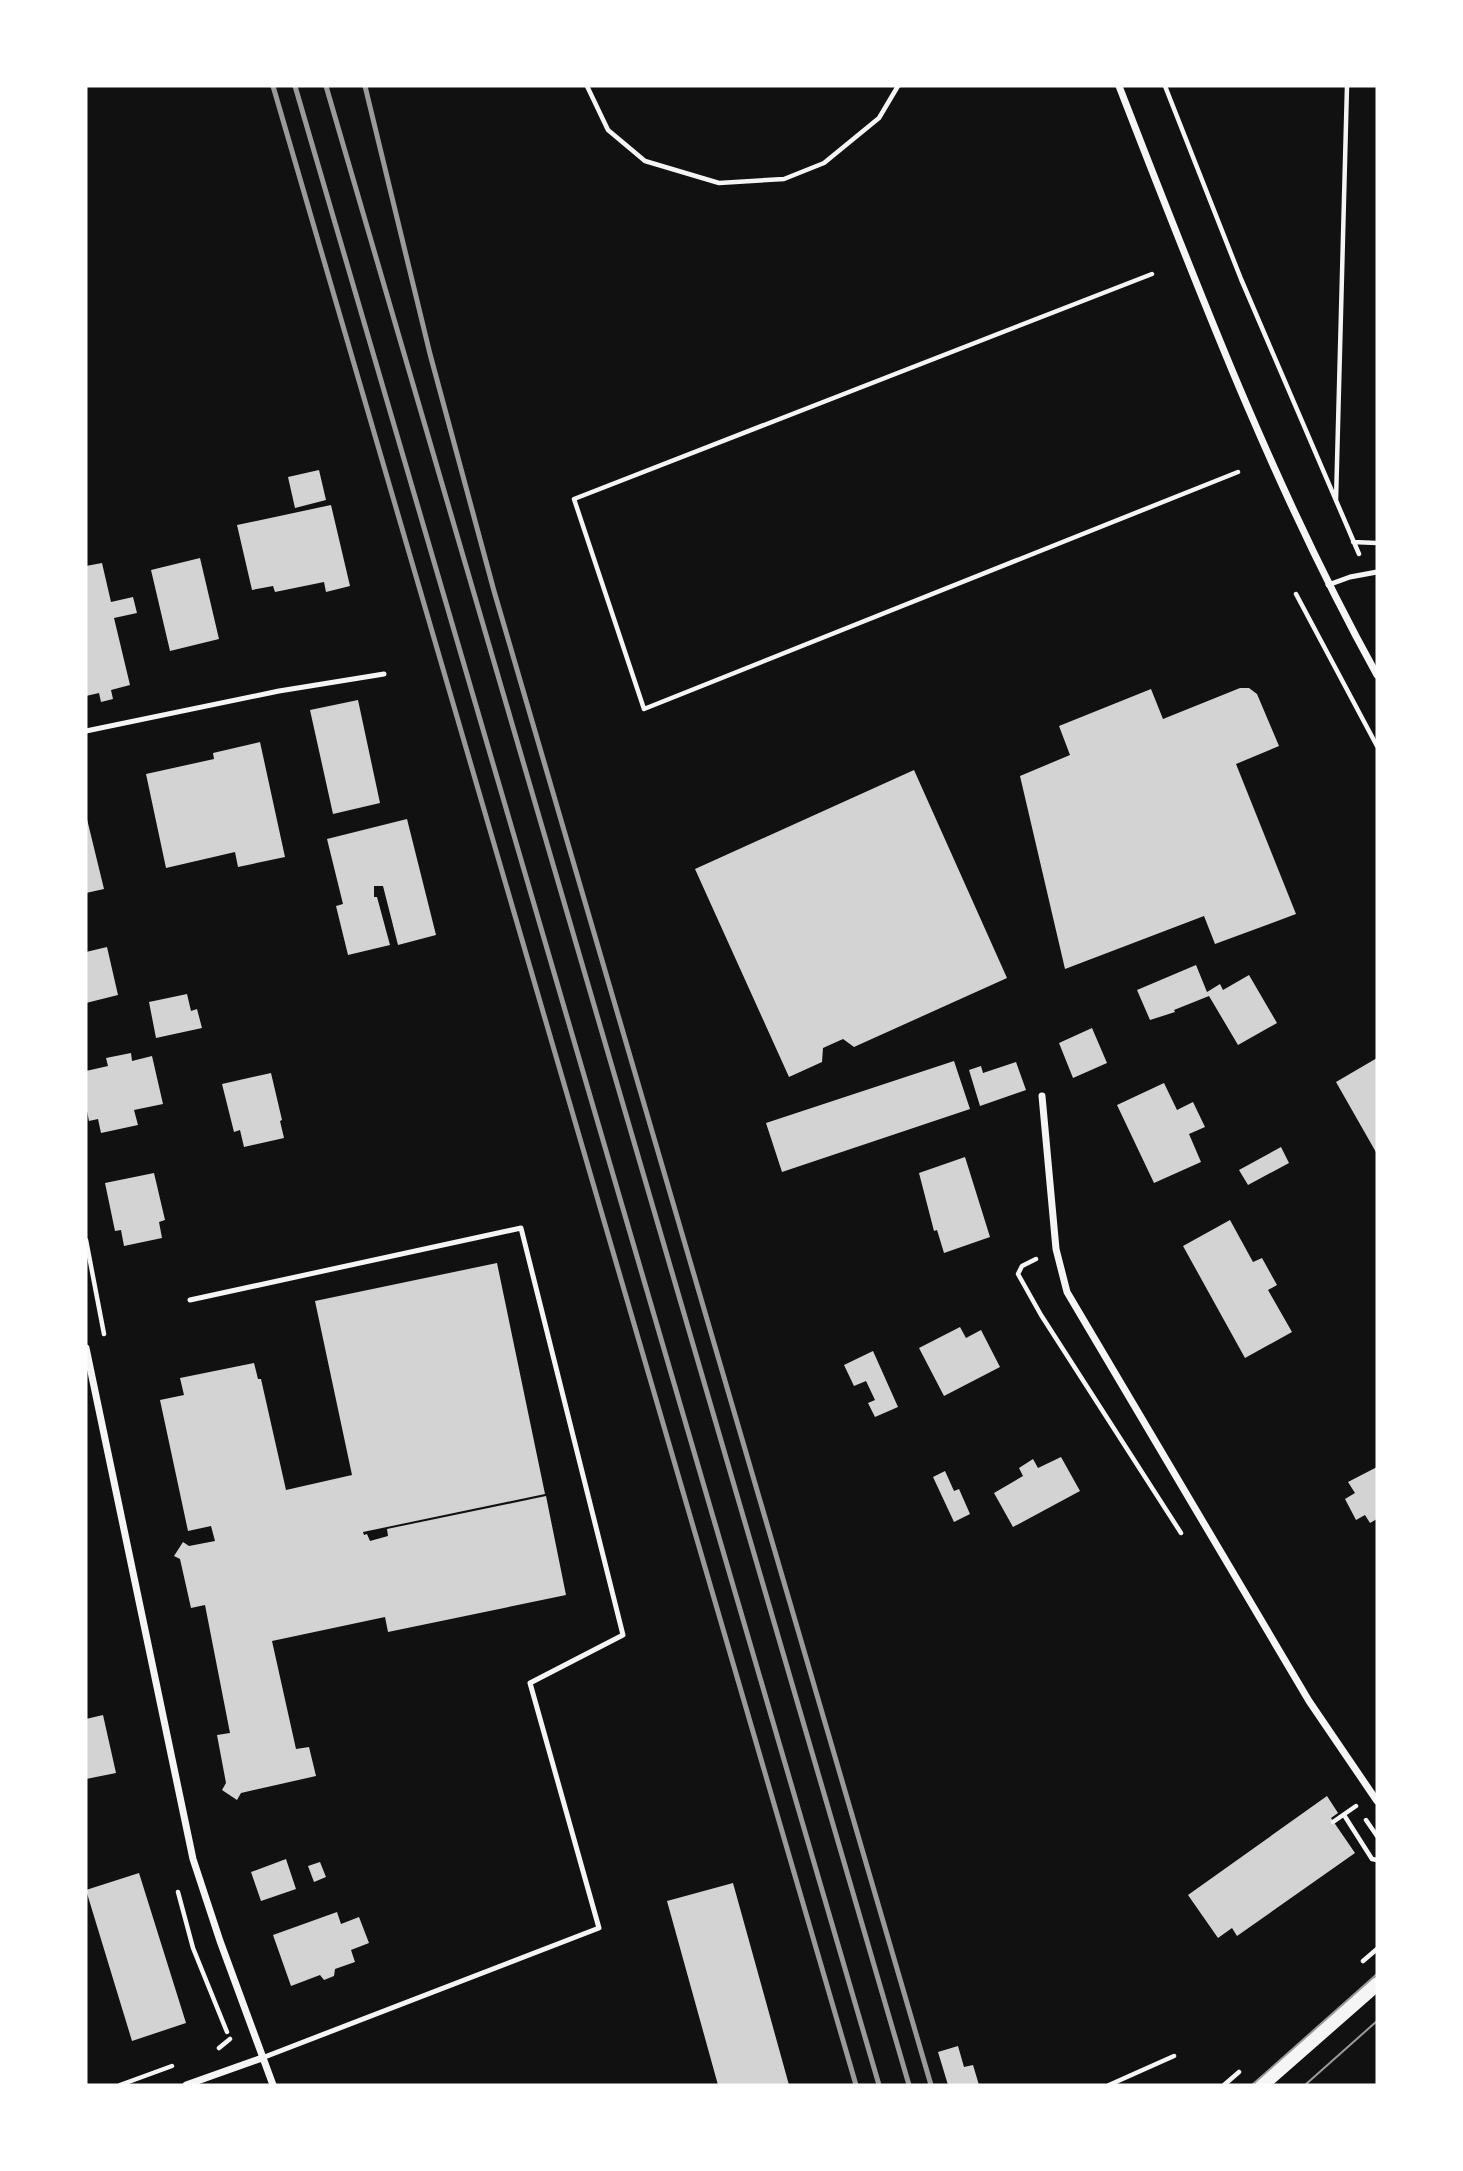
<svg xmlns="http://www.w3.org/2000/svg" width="1463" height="2171" font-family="Raleway,sans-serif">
	<rect width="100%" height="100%" fill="#111"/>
	<path fill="#d3d3d3" d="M 319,470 L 326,500 L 295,508 L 288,477 Z
		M 331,505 L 350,586 L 326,592 L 324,582 L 275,592 L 273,586 L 252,590 L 237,525 Z
		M 200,558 L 219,639 L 170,651 L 151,570 Z
		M 102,563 L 111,602 L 133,597 L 137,613 L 114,618 L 130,685 L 111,690 L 113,699 L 101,702 L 99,693 L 86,696 L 86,566 Z
		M 1240,688 L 1249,688 L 1257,694 L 1279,746 L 1236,764 L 1296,914 L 1215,944 L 1204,916 L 1065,969 L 1020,776 L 1070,755 L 1059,726 L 1151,689 L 1163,719 Z
		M 358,700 L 380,803 L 333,814 L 310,710 Z
		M 260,742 L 285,857 L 238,867 L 235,852 L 166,868 L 146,774 L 214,759 L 213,753 Z
		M 914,770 L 1007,978 L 854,1047 L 843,1039 L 823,1048 L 822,1062 L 789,1077 L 695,869 Z
		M 86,815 L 104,889 L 86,893 Z
		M 407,819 L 436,935 L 398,945 L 383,886 L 374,886 L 374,897 L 377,897 L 390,945 L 348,955 L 336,906 L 343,904 L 327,839 Z
		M 107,947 L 118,995 L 86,1003 L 86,952 Z
		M 1196,965 L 1207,992 L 1220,984 L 1223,990 L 1249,975 L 1277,1023 L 1238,1045 L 1209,996 L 1174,1010 L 1175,1012 L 1150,1020 L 1137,990 Z
		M 187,994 L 191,1011 L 197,1009 L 202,1028 L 156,1038 L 149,1002 Z
		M 1092,1028 L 1107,1063 L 1073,1078 L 1059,1043 Z
		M 131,1053 L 132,1061 L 152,1056 L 163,1104 L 134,1110 L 138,1125 L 101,1133 L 98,1119 L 89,1121 L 86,1106 L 86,1071 L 108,1066 L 106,1058 Z
		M 1377,1058 L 1377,1154 L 1336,1082 Z
		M 954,1061 L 970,1109 L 782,1172 L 766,1123 Z
		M 1016,1062 L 1026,1090 L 980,1106 L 969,1070 L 981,1066 L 983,1073 Z
		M 271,1073 L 282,1120 L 280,1121 L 284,1138 L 244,1147 L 240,1130 L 234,1132 L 222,1084 Z
		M 1164,1083 L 1177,1110 L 1193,1102 L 1205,1127 L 1189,1134 L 1201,1162 L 1154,1183 L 1117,1105 Z
		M 1281,1147 L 1289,1163 L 1248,1185 L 1239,1170 Z
		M 965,1157 L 990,1237 L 944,1253 L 937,1230 L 934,1231 L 919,1173 Z
		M 154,1173 L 165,1220 L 159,1222 L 162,1238 L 124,1246 L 121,1230 L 115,1231 L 105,1183 Z
		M 1230,1220 L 1253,1262 L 1262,1258 L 1277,1285 L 1268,1290 L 1292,1332 L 1245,1358 L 1183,1246 Z
		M 497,1263 L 545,1494 L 363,1532 L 364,1535 L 367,1534 L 370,1541 L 388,1536 L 387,1529 L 546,1496 L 566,1595 L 388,1632 L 385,1617 L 272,1641 L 296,1749 L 309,1747 L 316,1776 L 241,1793 L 237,1800 L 222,1790 L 226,1783 L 217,1735 L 230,1733 L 205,1605 L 191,1608 L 180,1559 L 174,1556 L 183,1542 L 189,1546 L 215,1541 L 211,1526 L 188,1531 L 160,1400 L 184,1395 L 180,1378 L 254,1363 L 258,1379 L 261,1379 L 286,1490 L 352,1475 L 315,1301 Z
		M 960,1327 L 966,1338 L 981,1330 L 1000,1367 L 944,1396 L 919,1348 Z
		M 873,1351 L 898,1407 L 875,1417 L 868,1403 L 875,1400 L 866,1381 L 854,1386 L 844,1365 Z
		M 1061,1457 L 1080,1491 L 1013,1527 L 994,1493 L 1023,1476 L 1019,1468 L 1033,1459 L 1038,1468 Z
		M 1377,1467 L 1377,1519 L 1370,1523 L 1365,1515 L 1356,1520 L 1345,1499 L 1355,1493 L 1348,1482 Z
		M 945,1471 L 954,1491 L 959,1489 L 970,1514 L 954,1522 L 933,1477 Z
		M 103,1715 L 116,1773 L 86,1779 L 86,1719 Z
		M 1327,1796 L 1338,1813 L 1331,1818 L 1355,1853 L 1237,1936 L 1232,1928 L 1218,1938 L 1188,1895 Z
		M 286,1859 L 296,1889 L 261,1901 L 251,1872 Z
		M 320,1862 L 326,1877 L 314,1882 L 308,1866 Z
		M 139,1873 L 186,2023 L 132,2041 L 86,1890 Z
		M 733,1883 L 789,2085 L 718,2085 L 667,1901 Z
		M 337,1912 L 341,1924 L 359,1917 L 369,1943 L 351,1950 L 355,1962 L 335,1969 L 334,1976 L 324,1980 L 320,1975 L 291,1986 L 273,1935 Z
		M 958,2046 L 964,2067 L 973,2065 L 979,2085 L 948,2085 L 938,2052 Z"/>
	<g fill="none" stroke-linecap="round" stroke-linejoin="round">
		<path stroke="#f5f5f5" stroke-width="4.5" d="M 587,86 L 608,130 L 645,161 L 719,183 L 784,179 L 824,163 L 879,118 L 898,86
			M 1165,86 L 1241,279 L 1359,554
			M 1152,274 L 574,499 L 644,709 L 1238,472
			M 1336,501 L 1347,86
			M 1353,542 L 1377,543
			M 1296,594 L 1377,746
			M 86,1240 L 104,1334
			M 1036,1259 L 1022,1266 L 1018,1274 L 1041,1315 L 1181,1533
			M 1344,1815 L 1372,1859 L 1377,1860
			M 1366,1820 L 1377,1836
			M 1333,1822 L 1356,1806
			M 178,1892 L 193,1948 L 227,2032
			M 1363,1961 L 1377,1949
			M 219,2048 L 230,2039
			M 120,2085 L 172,2066
			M 1109,2085 L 1174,2056
			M 1224,2085 L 1239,2072"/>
		<path stroke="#f5f5f5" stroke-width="5" d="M 1328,585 L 1350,577 L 1377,572
			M 86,731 L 279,691 L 384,674
			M 190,1300 L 521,1228 L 623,1635 L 530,1683 L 599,1928 L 262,2058"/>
		<path stroke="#f5f5f5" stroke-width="7" d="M 1119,86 C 1197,286 1273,487 1377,675
			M 1042,1096 L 1056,1249 L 1067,1292 L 1309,1701 L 1377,1801
			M 86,1348 L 193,1859 L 220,1941 L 273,2085
			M 186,2085 L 262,2058"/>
		<path stroke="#f5f5f5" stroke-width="14" d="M 1262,2085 L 1377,1984"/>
		<path stroke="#9a9a9a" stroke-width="2" d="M 1252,2085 L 1377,1974
			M 1305,2085 L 1377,2021"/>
		<path stroke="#9a9a9a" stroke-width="5" d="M 273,86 L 856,2085
			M 295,86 L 879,2085
			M 326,86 L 909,2085
			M 365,86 L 430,354 L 494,591 L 931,2085"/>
	</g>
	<rect width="1463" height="2171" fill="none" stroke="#ffffff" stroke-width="175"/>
</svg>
